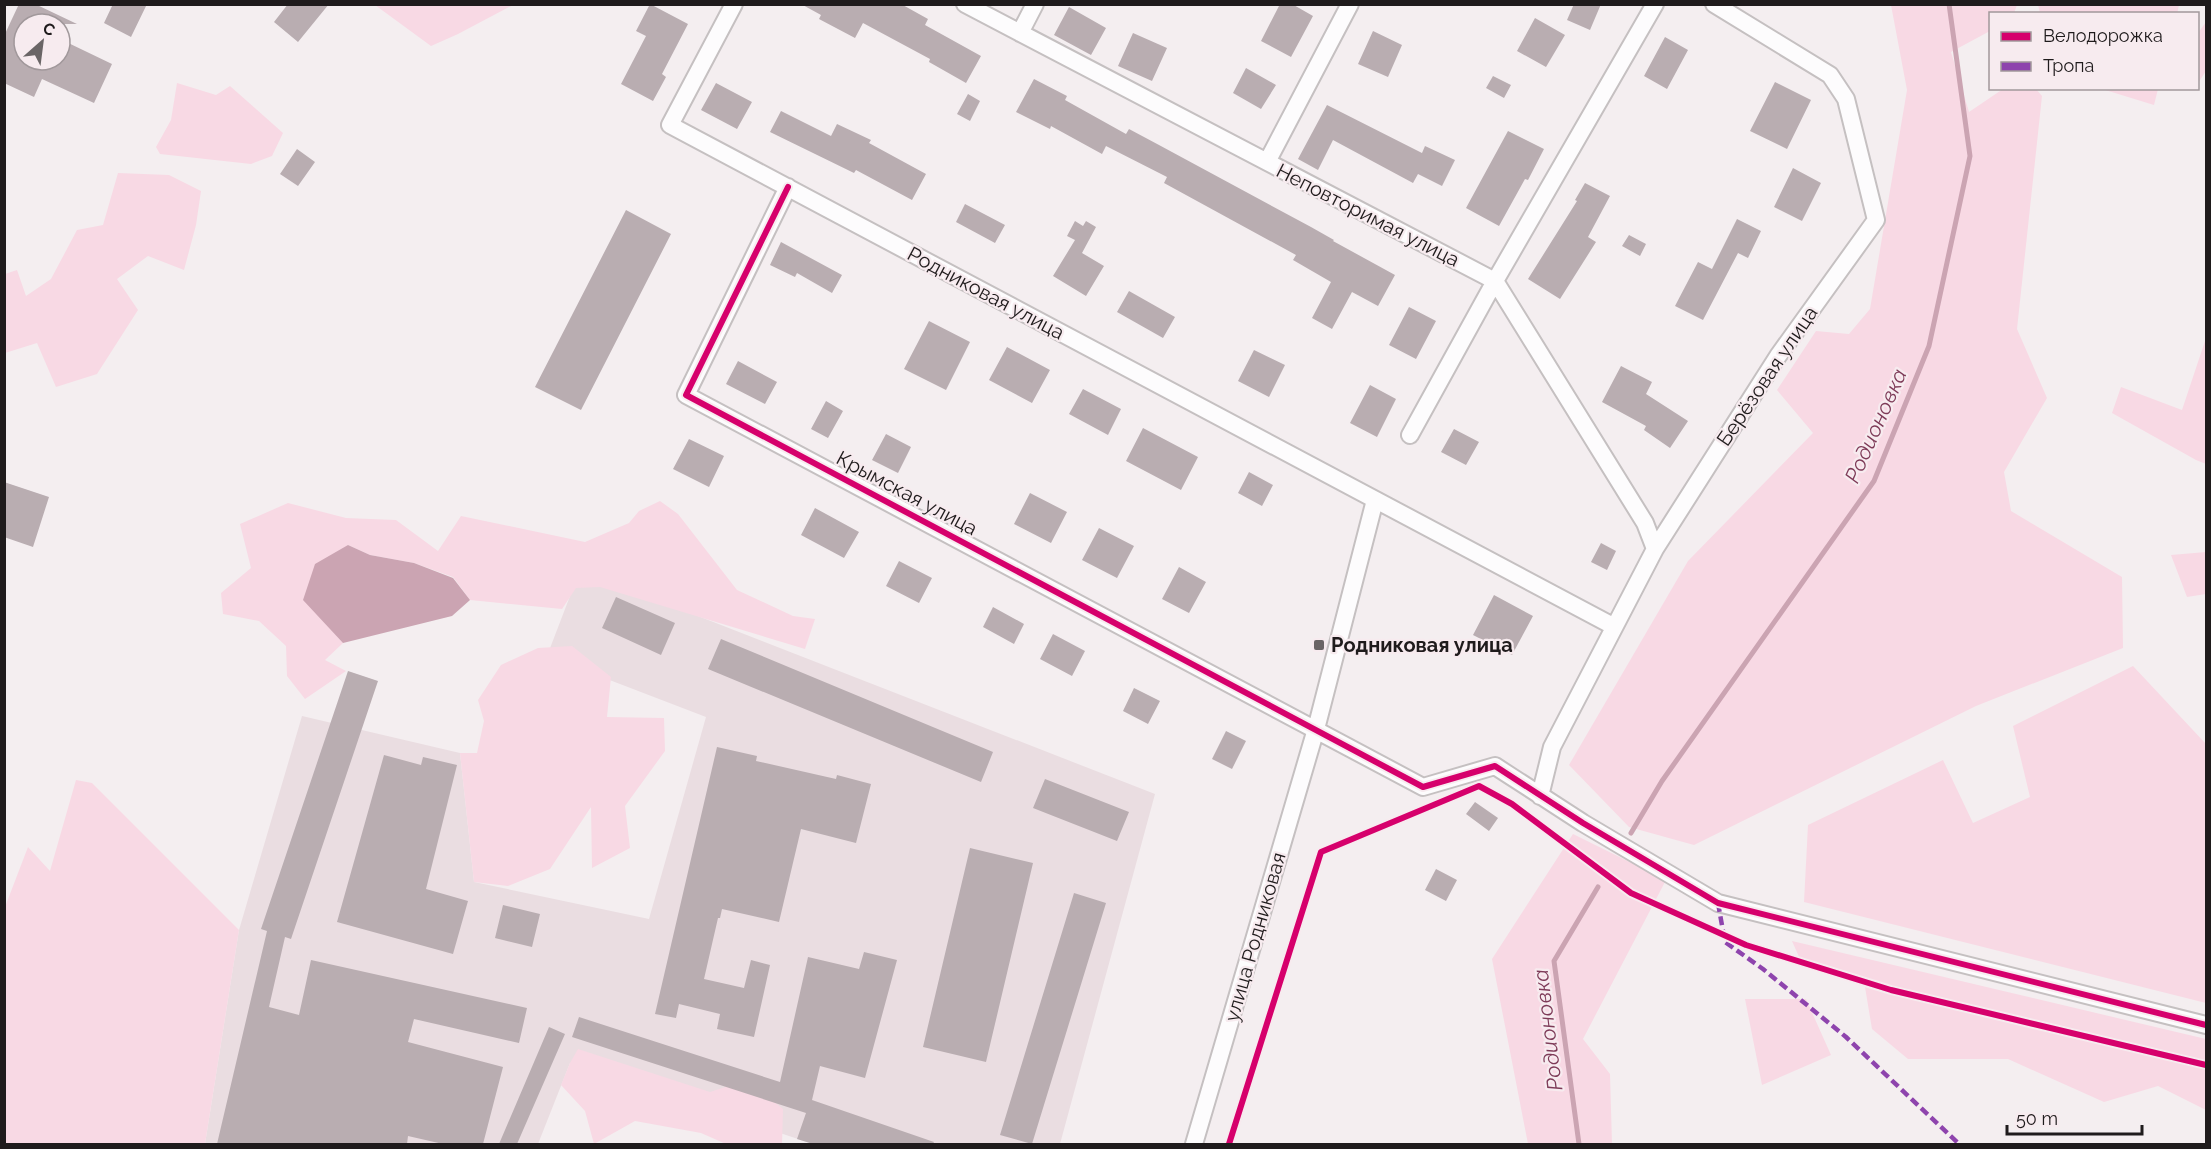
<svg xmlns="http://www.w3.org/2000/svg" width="2211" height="1149" font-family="Raleway,sans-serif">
	<rect width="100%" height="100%" fill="#f4eef0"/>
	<path fill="#eadde1" d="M 580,570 L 1155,794 L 1060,1144 L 813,1144 L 570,1063 L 538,1144 L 205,1144 L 239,930 L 302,716 L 460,753 L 474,882 L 649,919 L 706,717 L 547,656 Z"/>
	<path fill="#f8d9e4" d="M 375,5 L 513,5 L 458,34 L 431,46 Z
		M 1891,5 L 2017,5 L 2014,13 L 1990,14 L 1990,31 L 1951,52 L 1969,112 L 2003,89 L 2036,89 L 2042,96 L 2017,329 L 2047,398 L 2004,472 L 2011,511 L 2122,577 L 2123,648 L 1976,706 L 1694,845 L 1629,827 L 1569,765 L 1688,561 L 1813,433 L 1777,390 L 1816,331 L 1849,334 L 1870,309 L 1907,90 Z
		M 2038,5 L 2038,4 L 2179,5 L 2177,14 L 2040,13 Z
		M 2206,22 L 2206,71 L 2198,83 L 2198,33 Z
		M 177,83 L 216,95 L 230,86 L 283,133 L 272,156 L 251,164 L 160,154 L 156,147 L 171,120 Z
		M 2102,89 L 2158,88 L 2158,89 L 2154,105 Z
		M 118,173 L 169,175 L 201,191 L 196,225 L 184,270 L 148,256 L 117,279 L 138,310 L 97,374 L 56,387 L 37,343 L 5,353 L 5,274 L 17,270 L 26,296 L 51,279 L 77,230 L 103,225 Z
		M 2206,338 L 2206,464 L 2196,460 L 2112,413 L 2121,387 L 2182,410 Z
		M 660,501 L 678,514 L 737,590 L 793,616 L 815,619 L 805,649 L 600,587 L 576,588 L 562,609 L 470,600 L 453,577 L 414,563 L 370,555 L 348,545 L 305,601 L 343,643 L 325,660 L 346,671 L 305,699 L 287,676 L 286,646 L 259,621 L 223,614 L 221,593 L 251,568 L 240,524 L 288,503 L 346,518 L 396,520 L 438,551 L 461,516 L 585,542 L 629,523 L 639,511 Z
		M 2206,552 L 2206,594 L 2187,597 L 2171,555 Z
		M 572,646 L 611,677 L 607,717 L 664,718 L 665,751 L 625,806 L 630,848 L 592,868 L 591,807 L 550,869 L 508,886 L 474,882 L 460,753 L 477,753 L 484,721 L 478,700 L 501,665 L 538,648 Z
		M 2133,666 L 2206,744 L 2206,1003 L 1804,902 L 1808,825 L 1943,760 L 1973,823 L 2030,797 L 2013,726 Z
		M 76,780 L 92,783 L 239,930 L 205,1144 L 5,1144 L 5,907 L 28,847 L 50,871 Z
		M 1573,834 L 1666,880 L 1583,1039 L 1610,1074 L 1612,1144 L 1528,1144 L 1492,959 Z
		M 1792,941 L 2206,1039 L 2206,1110 L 2158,1086 L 2104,1102 L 2008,1059 L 1908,1059 L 1872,1029 L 1865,987 L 1800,959 Z
		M 1745,999 L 1806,999 L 1831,1055 L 1762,1085 Z
		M 578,1049 L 710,1092 L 747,1080 L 783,1109 L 782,1144 L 726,1144 L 701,1133 L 635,1121 L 594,1144 L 585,1111 L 561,1085 L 570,1063 Z"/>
	<path fill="#cba4b2" d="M 348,545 L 370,555 L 414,563 L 453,578 L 470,600 L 452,616 L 343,643 L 303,600 L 315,564 Z"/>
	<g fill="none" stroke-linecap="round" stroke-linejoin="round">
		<path stroke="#cba4b2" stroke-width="5" d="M 1631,833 L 1662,781 L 1874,481 L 1929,346 L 1970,156 L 1949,4
			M 1579,1144 L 1554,961 L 1598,887"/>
	</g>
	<path fill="#b9adb1" d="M 19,4 L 35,4 L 77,24 L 24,24 L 24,60 L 60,60 L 60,39 L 112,64 L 94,103 L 42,79 L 34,97 L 4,83 L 4,36 Z
		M 113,4 L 147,4 L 131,37 L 104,23 Z
		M 288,4 L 329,4 L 298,42 L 274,22 Z
		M 650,4 L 688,24 L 662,74 L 666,77 L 653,101 L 621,84 L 646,36 L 636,31 Z
		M 801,4 L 901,4 L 928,19 L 925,25 L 981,56 L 966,83 L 929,62 L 930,59 L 863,23 L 855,38 L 819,19 L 821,15 Z
		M 1280,4 L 1292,4 L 1313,16 L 1291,57 L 1261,41 Z
		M 1574,4 L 1601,4 L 1590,30 L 1567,20 Z
		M 1069,7 L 1106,28 L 1091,55 L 1054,35 Z
		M 1535,18 L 1565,35 L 1546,67 L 1517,51 Z
		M 1373,31 L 1402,45 L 1388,77 L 1358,64 Z
		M 1133,33 L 1167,48 L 1152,81 L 1118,66 Z
		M 1665,37 L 1688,50 L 1667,89 L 1644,76 Z
		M 1246,68 L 1276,85 L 1261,109 L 1233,93 Z
		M 1493,76 L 1511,85 L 1504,98 L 1486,88 Z
		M 1034,79 L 1067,96 L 1065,100 L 1126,134 L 1129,129 L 1159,145 L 1311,227 L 1334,240 L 1333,241 L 1395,275 L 1378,306 L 1352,292 L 1332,329 L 1312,318 L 1331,282 L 1293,260 L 1296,255 L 1164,183 L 1167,177 L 1106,146 L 1102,154 L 1051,126 L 1050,129 L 1016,112 Z
		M 1775,82 L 1811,100 L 1787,149 L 1750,131 Z
		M 716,83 L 752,102 L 737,129 L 701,110 Z
		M 968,94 L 980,101 L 970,121 L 957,114 Z
		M 1327,105 L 1422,153 L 1425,146 L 1455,160 L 1442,186 L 1418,174 L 1413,183 L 1333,140 L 1318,170 L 1298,159 Z
		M 781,111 L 831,136 L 837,124 L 871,140 L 869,143 L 926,174 L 912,200 L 856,170 L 854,173 L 770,132 Z
		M 1508,131 L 1544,149 L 1528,180 L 1525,179 L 1499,226 L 1466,208 Z
		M 297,149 L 315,162 L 298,186 L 280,174 Z
		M 1793,168 L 1821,183 L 1802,221 L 1774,207 Z
		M 1585,183 L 1610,196 L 1588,237 L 1596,242 L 1560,299 L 1528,279 L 1577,201 L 1575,200 Z
		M 965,204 L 1005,225 L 995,243 L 956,222 Z
		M 626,210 L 671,234 L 581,410 L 535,387 Z
		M 1737,219 L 1761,231 L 1748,258 L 1738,253 L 1703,320 L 1675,306 L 1698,262 L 1712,269 Z
		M 1075,221 L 1083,226 L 1086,221 L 1096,227 L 1082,253 L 1104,266 L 1086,296 L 1053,276 L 1075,240 L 1067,236 Z
		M 1629,235 L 1646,244 L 1640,256 L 1622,246 Z
		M 781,242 L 842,275 L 832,293 L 797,273 L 795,277 L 770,265 Z
		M 1129,291 L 1175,317 L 1163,338 L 1117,312 Z
		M 1409,307 L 1436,321 L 1416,359 L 1389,345 Z
		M 929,321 L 970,342 L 946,390 L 904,369 Z
		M 1007,347 L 1050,370 L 1032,403 L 989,380 Z
		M 1254,350 L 1285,365 L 1269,397 L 1238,381 Z
		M 738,361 L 777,382 L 765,404 L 726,384 Z
		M 1621,366 L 1652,382 L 1646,394 L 1688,421 L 1670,448 L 1644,430 L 1646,426 L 1602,402 Z
		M 1370,385 L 1396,399 L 1377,437 L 1350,423 Z
		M 1083,389 L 1121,409 L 1108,435 L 1069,414 Z
		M 826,401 L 843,411 L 828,438 L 811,429 Z
		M 1143,428 L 1198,457 L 1181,490 L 1126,461 Z
		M 1454,429 L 1479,442 L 1466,465 L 1441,452 Z
		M 886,434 L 911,447 L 898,473 L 872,460 Z
		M 689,439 L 724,456 L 709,487 L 673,469 Z
		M 1249,472 L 1273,485 L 1262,506 L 1238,493 Z
		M 4,482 L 49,497 L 33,547 L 4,537 Z
		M 1030,493 L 1067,512 L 1051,543 L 1014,524 Z
		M 815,508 L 859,532 L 844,558 L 801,535 Z
		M 1099,528 L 1134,546 L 1117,578 L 1082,560 Z
		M 1601,543 L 1616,551 L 1607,570 L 1591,562 Z
		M 899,561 L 932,578 L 919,603 L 886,586 Z
		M 1179,567 L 1206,582 L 1189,613 L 1162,599 Z
		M 1494,595 L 1533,616 L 1512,655 L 1473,635 Z
		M 616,597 L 675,623 L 661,655 L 602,628 Z
		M 993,607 L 1024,624 L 1014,644 L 983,627 Z
		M 1053,634 L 1085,651 L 1072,676 L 1040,659 Z
		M 721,639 L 993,752 L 981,782 L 708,669 Z
		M 348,671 L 378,681 L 291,939 L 285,937 L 269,1007 L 299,1015 L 311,960 L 527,1008 L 519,1043 L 414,1019 L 408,1042 L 503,1067 L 483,1144 L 443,1144 L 408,1136 L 407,1144 L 217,1144 L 267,931 L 261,929 Z
		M 1134,688 L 1160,701 L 1148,724 L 1123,711 Z
		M 1226,731 L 1246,741 L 1232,769 L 1212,759 Z
		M 717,747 L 757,756 L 756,761 L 836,779 L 837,775 L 871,784 L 856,843 L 801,829 L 779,922 L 722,909 L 720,918 L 718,918 L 704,979 L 744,988 L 751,960 L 770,965 L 754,1037 L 717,1029 L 720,1014 L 679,1004 L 676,1018 L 655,1014 Z
		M 384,755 L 421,765 L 423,757 L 457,765 L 426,889 L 468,901 L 453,954 L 337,922 Z
		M 1045,779 L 1129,812 L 1117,841 L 1033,808 Z
		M 1475,802 L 1498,818 L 1489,831 L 1466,814 Z
		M 970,848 L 1033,863 L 986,1062 L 923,1047 Z
		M 1436,869 L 1457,880 L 1446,901 L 1425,890 Z
		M 1074,893 L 1106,903 L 1032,1144 L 1000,1135 Z
		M 503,905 L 540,914 L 532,947 L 495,938 Z
		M 864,952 L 897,960 L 865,1078 L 820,1066 L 812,1100 L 934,1142 L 933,1144 L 813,1144 L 797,1139 L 806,1113 L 572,1037 L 579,1017 L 780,1082 L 808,957 L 859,969 Z
		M 549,1027 L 565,1034 L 517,1144 L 499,1144 Z"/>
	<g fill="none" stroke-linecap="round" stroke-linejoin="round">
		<defs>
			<path id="minor" d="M 734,4 L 670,125 L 1613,626
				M 965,4 L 1495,281 L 1645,523 L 1655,549
				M 1020,33 L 1035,4
				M 1267,162 L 1350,4
				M 788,187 L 686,395 L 1423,787 L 1495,766 L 1583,823 L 1718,903 L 2206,1025
				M 1410,435 L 1495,281 L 1655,4
				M 1540,796 L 1552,747 L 1655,549 L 1778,356 L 1876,220 L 1846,99 L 1830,75 L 1714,4
				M 1194,1144 L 1316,729 L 1375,500"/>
		</defs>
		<use href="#minor" stroke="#c5c0c1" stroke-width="20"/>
		<use href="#minor" stroke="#fdfcfd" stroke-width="16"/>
		<path stroke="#8e44ad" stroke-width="4.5" stroke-dasharray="9 4.5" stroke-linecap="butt" d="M 1718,903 L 1725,942 L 1763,969 L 1846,1037 L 1959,1144"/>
		<defs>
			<path id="cycleway" d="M 788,187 L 686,395 L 1423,787 L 1495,766 L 1583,823 L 1718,903 L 2206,1025
				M 1229,1144 L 1321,852 L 1479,786 L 1512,804 L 1631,893 L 1746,945 L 1891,990 L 2206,1065"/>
		</defs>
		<use href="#cycleway" stroke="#f7ebef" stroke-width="10"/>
		<use href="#cycleway" stroke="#d6006c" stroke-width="6"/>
	</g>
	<rect fill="#6a6566" stroke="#f7ebef" stroke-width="2" x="1313" y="639" width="12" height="12" rx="3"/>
	<g text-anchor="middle" stroke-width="4.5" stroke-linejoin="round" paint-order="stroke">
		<g font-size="20" fill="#1f1b1c" stroke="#f7ebef">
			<text transform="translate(1368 215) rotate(27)" y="7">Неповторимая улица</text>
			<text transform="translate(986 293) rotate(28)" y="7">Родниковая улица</text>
			<text transform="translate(1767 376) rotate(-56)" y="7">Берёзовая улица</text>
			<text transform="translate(907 493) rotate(28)" y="7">Крымская улица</text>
			<text transform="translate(1255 937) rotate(-74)" y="7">улица Родниковая</text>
		</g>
		<g font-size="20" font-weight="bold" fill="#1f1b1c" stroke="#f7ebef" text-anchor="start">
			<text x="1331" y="652">Родниковая улица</text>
		</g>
		<g font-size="21" font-style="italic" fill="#7e3b58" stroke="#f7ebef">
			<text transform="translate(1876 426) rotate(-66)" y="7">Родионовка</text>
			<text transform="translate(1548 1030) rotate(-97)" y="7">Родионовка</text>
		</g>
	</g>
	<rect width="2211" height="1149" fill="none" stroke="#1f1b1c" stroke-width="12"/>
	<rect x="1989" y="12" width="210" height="78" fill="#f7ebef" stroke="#a1989b" stroke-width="1.5"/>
	<rect x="2001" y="32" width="30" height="9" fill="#d6006c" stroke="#a1989b" stroke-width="1.5"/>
	<text x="2043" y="42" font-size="18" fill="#1f1b1c">Велодорожка</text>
	<rect x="2001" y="62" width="30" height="9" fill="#8e44ad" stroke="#a1989b" stroke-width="1.5"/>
	<text x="2043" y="72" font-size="18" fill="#1f1b1c">Тропа</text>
	<g transform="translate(42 42) rotate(28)"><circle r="28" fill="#f7ebef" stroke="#a1989b" stroke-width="1.5"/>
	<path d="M0-4.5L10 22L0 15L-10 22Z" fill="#6a6566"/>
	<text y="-9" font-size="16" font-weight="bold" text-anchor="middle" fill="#1f1b1c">С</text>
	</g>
	<path d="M2007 1125v9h135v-9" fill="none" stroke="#1f1b1c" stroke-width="3"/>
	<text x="2016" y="1125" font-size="18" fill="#1f1b1c" stroke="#f7ebef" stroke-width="4.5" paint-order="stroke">50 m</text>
</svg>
